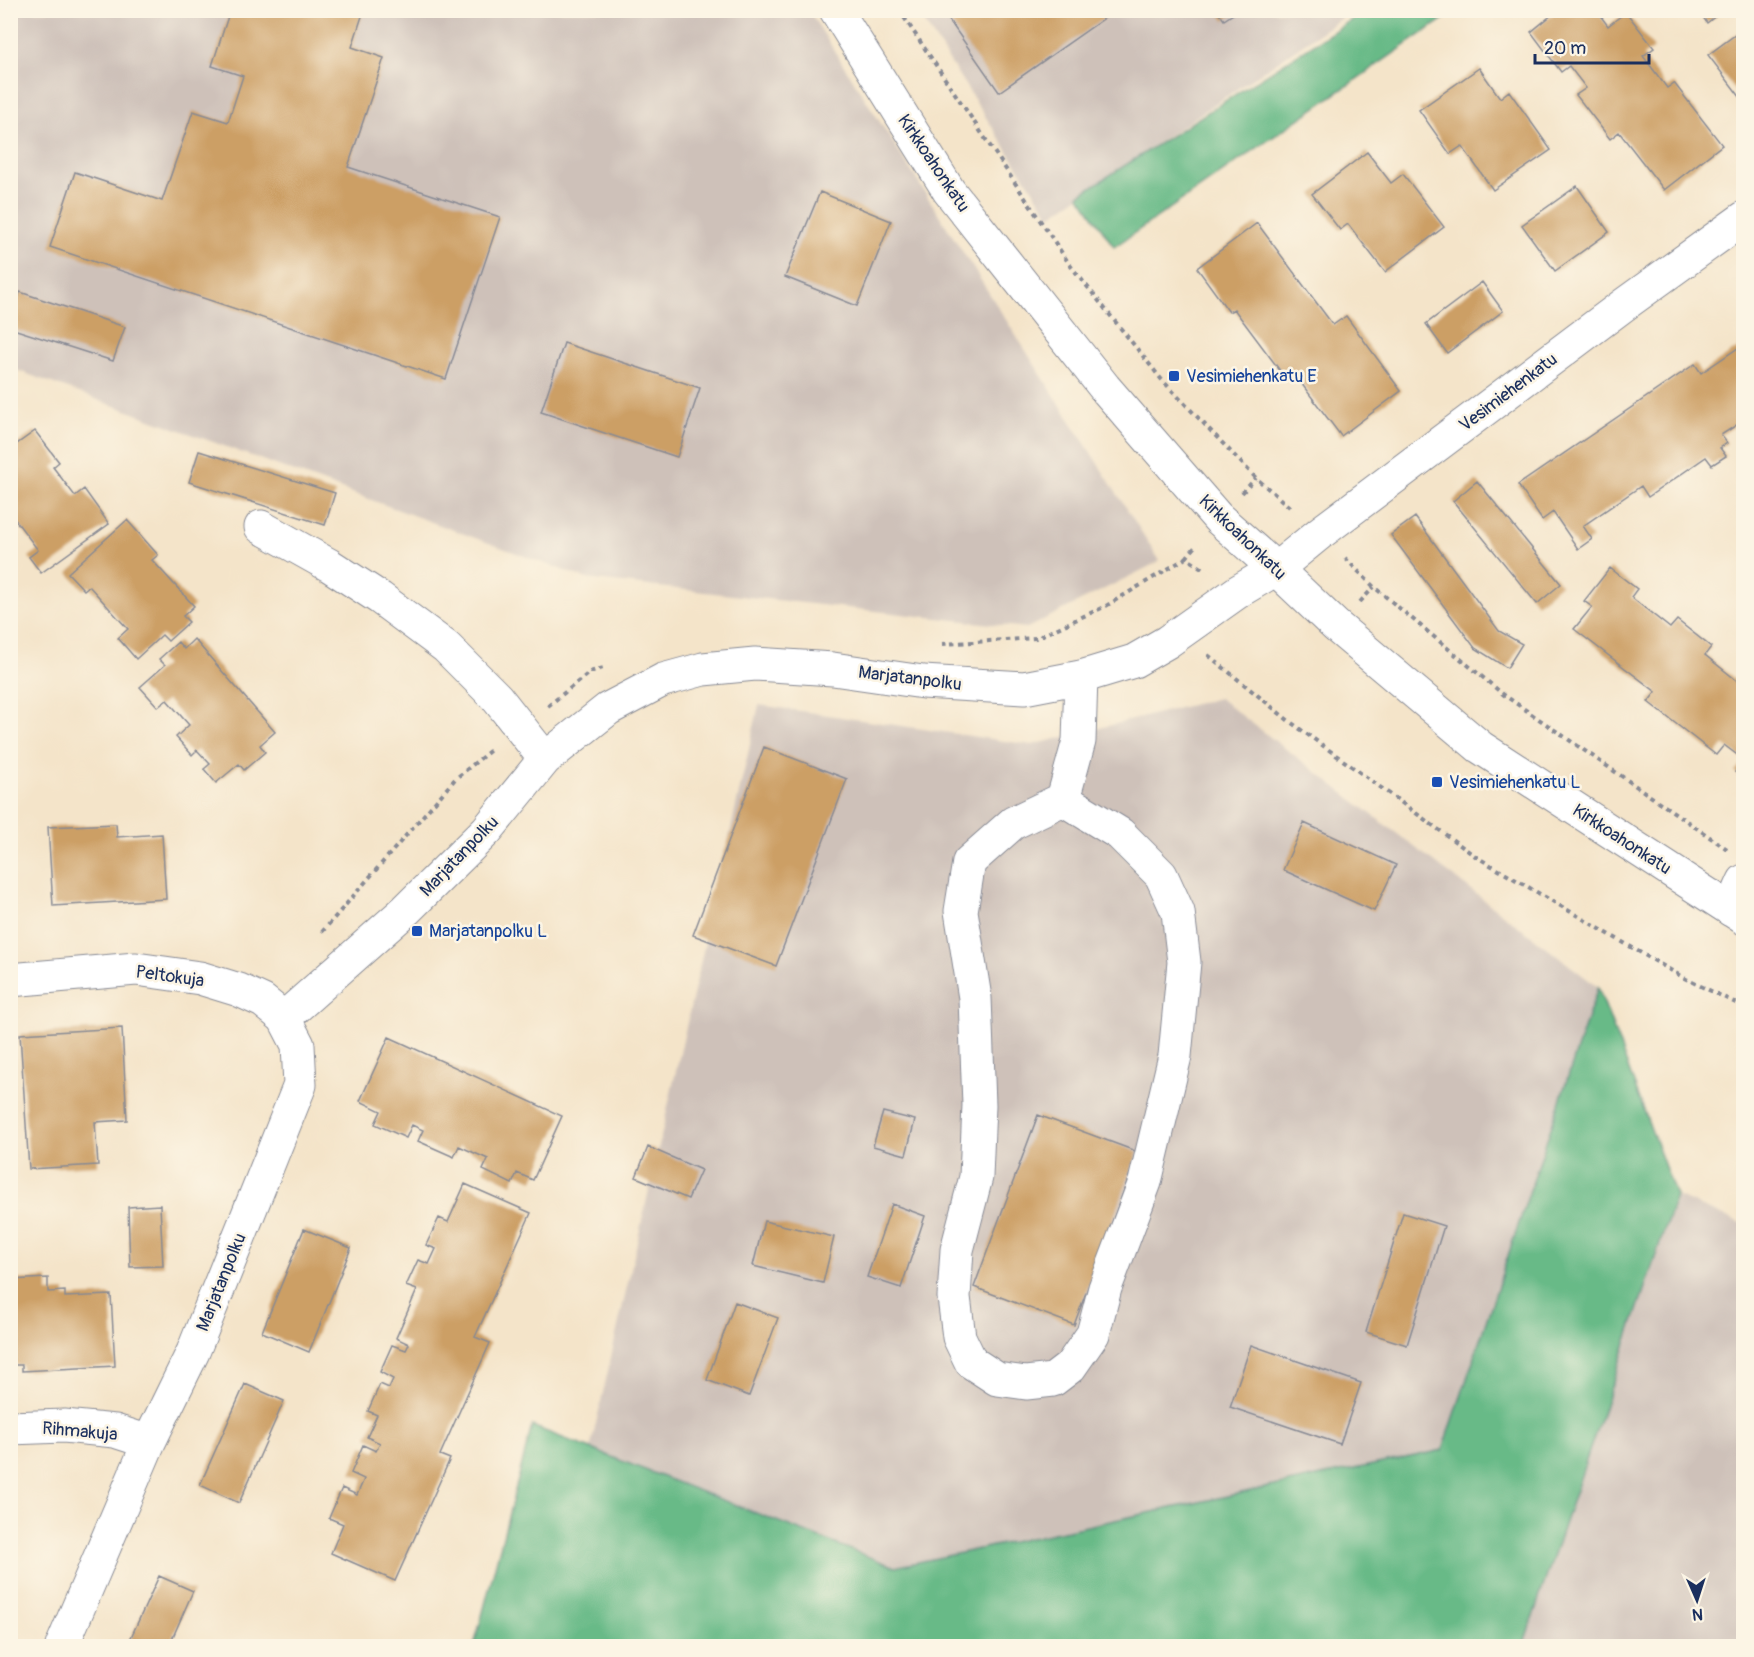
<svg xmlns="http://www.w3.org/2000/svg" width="1754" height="1657" font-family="Pangolin,sans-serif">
	<rect width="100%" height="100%" fill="#fcf5e5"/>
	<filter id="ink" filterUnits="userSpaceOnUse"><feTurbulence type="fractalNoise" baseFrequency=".0167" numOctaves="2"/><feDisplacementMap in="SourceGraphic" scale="12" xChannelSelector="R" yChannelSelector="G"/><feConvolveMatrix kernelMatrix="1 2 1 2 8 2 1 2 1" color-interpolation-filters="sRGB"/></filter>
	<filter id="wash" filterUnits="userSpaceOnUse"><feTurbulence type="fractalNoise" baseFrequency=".008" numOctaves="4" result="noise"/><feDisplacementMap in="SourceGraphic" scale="24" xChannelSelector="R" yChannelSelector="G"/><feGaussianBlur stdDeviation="1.35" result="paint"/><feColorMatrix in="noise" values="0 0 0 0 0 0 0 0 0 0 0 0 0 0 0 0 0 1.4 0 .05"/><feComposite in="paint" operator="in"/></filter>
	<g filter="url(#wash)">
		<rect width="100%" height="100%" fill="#f4e4c9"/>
		<path fill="#cec1b9" d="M 10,11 L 809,11 L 1160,561 L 1027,628 L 587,579 L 11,368 Z
			M 917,11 L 1352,11 L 1050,216 Z
			M 1219,698 L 1598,987 L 1443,1450 L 895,1567 L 590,1450 L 759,705 L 1032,745 Z
			M 1676,1196 L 1743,1224 L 1743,1646 L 1487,1646 L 1552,1561 Z"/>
		<path fill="#67ba87" stroke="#417472" stroke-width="1.5" d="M 1365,11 L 1455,11 L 1114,247 L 1079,195 Z
			M 1598,987 L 1676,1196 L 1523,1646 L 474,1646 L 532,1426 L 895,1567 L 1443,1450 Z"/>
		<g id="blocks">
			<path fill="#cc9f65" d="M 230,10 L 364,10 L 352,47 L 384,58 L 348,167 L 500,217 L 446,379 L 50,247 L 75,172 L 162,201 L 193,111 L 228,122 L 243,76 L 212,66 Z
				M 942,10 L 1116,10 L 999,92 Z
				M 1217,10 L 1239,10 L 1224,20 Z
				M 1558,10 L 1596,10 L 1608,26 L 1626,12 L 1654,48 L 1643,56 L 1667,88 L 1674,83 L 1722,145 L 1664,190 L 1619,132 L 1610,139 L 1576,95 L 1586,88 L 1569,66 L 1561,72 L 1531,32 Z
				M 1698,10 L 1723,10 L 1707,23 Z
				M 1739,32 L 1744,38 L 1744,102 L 1708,55 Z
				M 1479,68 L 1500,98 L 1509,91 L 1551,150 L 1493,190 L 1462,146 L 1450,154 L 1419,110 Z
				M 1367,152 L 1391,183 L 1403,174 L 1444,227 L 1385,272 L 1348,224 L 1340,230 L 1312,194 Z
				M 1577,186 L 1609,232 L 1555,271 L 1522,225 Z
				M 820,192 L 891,221 L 857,306 L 785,277 Z
				M 1257,223 L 1333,325 L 1346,316 L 1401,391 L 1341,436 L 1295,375 L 1287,380 L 1234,309 L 1229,312 L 1197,268 Z
				M 1482,282 L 1503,311 L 1447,353 L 1426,324 Z
				M 20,292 L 125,327 L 113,361 L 10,328 L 10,322 Z
				M 564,343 L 700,388 L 677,457 L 541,412 Z
				M 1744,344 L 1744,432 L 1738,424 L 1721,435 L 1727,443 L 1720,448 L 1726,456 L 1712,465 L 1706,457 L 1648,497 L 1641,486 L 1583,526 L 1592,539 L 1578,549 L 1553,512 L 1542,520 L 1518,485 L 1695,364 L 1701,373 Z
				M 35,431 L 59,462 L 53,467 L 75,496 L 84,489 L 109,524 L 41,573 L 29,557 L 38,550 L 10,513 L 10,449 Z
				M 199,451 L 335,493 L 325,525 L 189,482 Z
				M 1477,481 L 1561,584 L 1537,604 L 1453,501 Z
				M 1415,517 L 1499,631 L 1522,644 L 1507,668 L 1475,648 L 1391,535 Z
				M 127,520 L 158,555 L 152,560 L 194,606 L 183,616 L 189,622 L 168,641 L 162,635 L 136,659 L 118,638 L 128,629 L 89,586 L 84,590 L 68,573 Z
				M 1610,568 L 1637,589 L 1631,597 L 1670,628 L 1677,620 L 1711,647 L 1705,655 L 1740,683 L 1744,678 L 1744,760 L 1724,745 L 1716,755 L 1648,702 L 1656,692 L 1574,629 L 1592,607 L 1584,601 Z
				M 194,639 L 275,732 L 260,745 L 265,752 L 244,770 L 239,764 L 216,783 L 204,769 L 210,764 L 197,750 L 192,755 L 176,737 L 189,725 L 167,700 L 158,707 L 140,687 L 165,665 L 159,659 L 178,642 L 184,649 Z
				M 764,747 L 847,779 L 776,966 L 693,935 Z
				M 1744,760 L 1744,779 L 1735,772 Z
				M 1304,823 L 1396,865 L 1374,911 L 1283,870 Z
				M 116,824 L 117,837 L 162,834 L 166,899 L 53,906 L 48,827 Z
				M 122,1028 L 127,1120 L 95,1122 L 98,1165 L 29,1169 L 20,1034 Z
				M 389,1037 L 562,1116 L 533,1180 L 517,1173 L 512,1184 L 483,1170 L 488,1159 L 459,1146 L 454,1157 L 418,1141 L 423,1130 L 412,1125 L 406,1138 L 375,1124 L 381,1111 L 360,1101 Z
				M 883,1112 L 915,1120 L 906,1155 L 873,1146 Z
				M 1038,1115 L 1138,1152 L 1074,1325 L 974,1287 Z
				M 648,1147 L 701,1170 L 688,1199 L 636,1177 Z
				M 465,1184 L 531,1213 L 475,1337 L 490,1343 L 440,1455 L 450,1459 L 395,1581 L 331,1553 L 343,1524 L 329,1518 L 342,1488 L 357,1495 L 364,1479 L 351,1473 L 363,1445 L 376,1451 L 380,1443 L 367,1437 L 377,1415 L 368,1411 L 380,1384 L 389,1388 L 393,1379 L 380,1372 L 392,1345 L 406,1350 L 409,1344 L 396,1338 L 417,1290 L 406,1286 L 418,1260 L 429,1264 L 436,1249 L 426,1245 L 439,1218 L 448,1222 Z
				M 892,1204 L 925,1216 L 901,1288 L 867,1277 Z
				M 160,1205 L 163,1266 L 130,1267 L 128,1207 Z
				M 1403,1213 L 1444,1226 L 1407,1345 L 1366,1332 Z
				M 764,1221 L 834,1237 L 823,1283 L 753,1266 Z
				M 304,1229 L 351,1248 L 309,1352 L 262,1332 Z
				M 48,1278 L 48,1292 L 65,1291 L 65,1297 L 111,1295 L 115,1366 L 22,1371 L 22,1365 L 10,1365 L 10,1280 Z
				M 735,1302 L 778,1318 L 749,1396 L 707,1380 Z
				M 1251,1345 L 1361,1383 L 1340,1444 L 1230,1407 Z
				M 245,1384 L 284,1401 L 239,1503 L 200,1485 Z
				M 159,1576 L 193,1591 L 169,1646 L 127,1646 Z"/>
		</g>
	</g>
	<g filter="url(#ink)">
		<use href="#blocks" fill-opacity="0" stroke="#888a94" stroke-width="1.5"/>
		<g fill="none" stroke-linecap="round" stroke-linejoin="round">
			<defs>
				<path id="minor" d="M 836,10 L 949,191 L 1105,388 L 1218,518 L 1276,569 L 1336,626 L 1480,747 L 1744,918
					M 261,527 L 329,565 L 380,598 L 446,647 L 497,698 L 545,759
					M 1063,799 L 1013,823 L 969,862 L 961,911 L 975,998 L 979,1105 L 976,1177 L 957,1250 L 954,1297 L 959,1337 L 971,1362 L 997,1379 L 1026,1383 L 1053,1380 L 1070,1367 L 1093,1334 L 1105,1288 L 1145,1182 L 1175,1056 L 1184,962 L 1178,912 L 1161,875 L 1120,834 L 1063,799 L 1079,741 L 1081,677
					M 1731,910 L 1744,881
					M 10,980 L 136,969 L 200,978 L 239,990 L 263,1001 L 284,1018
					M 10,1428 L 64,1426 L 115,1431 L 149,1442
					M 62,1646 L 149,1442 L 193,1352 L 300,1085 L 298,1045 L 284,1018 L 406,910 L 487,830 L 545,759 L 608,709 L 663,680 L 703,669 L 755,664 L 833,669 L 923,682 L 1024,688 L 1081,677 L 1134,661 L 1167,642 L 1239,591 L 1276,569 L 1320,533 L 1625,304 L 1744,218"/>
			</defs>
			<use href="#minor" stroke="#888a94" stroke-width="35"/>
			<path stroke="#888a94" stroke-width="4" stroke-dasharray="4.5 4.5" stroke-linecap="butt" d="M 899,10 L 1070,265 L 1162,380 L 1256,478 L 1293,510
				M 1242,493 L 1256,478
				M 1186,558 L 1196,546
				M 1345,558 L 1374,587 L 1504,695 L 1727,849
				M 1360,602 L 1374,587
				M 942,644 L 1036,638 L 1106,606 L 1186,558 L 1205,570
				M 1208,655 L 1289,721 L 1475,856 L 1684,978 L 1744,1007
				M 548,706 L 590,672 L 603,668
				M 322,932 L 455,779 L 492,749"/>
			<use href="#minor" stroke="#fff" stroke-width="33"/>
		</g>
	</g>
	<g fill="#1a4fb4" stroke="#fcf5e5" stroke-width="2">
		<rect x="1168" y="370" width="12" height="12" rx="3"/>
		<rect x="1431" y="776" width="12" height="12" rx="3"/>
		<rect x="411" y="925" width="12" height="12" rx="3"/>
	</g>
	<g text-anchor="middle" stroke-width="5" stroke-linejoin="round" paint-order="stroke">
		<g font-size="18" fill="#1b2f5e" stroke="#fcf5e5">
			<text transform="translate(934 163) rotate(56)" y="6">Kirkkoahonkatu</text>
			<text transform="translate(1508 392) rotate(-37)" y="6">Vesimiehenkatu</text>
			<text transform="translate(1243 537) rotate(44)" y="6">Kirkkoahonkatu</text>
			<text transform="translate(910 678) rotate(7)" y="6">Marjatanpolku</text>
			<text transform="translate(1622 839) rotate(33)" y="6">Kirkkoahonkatu</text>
			<text transform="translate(459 856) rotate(-46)" y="6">Marjatanpolku</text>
			<text transform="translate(170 976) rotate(8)" y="6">Peltokuja</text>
			<text transform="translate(221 1282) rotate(-68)" y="6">Marjatanpolku</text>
			<text transform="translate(80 1431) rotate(5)" y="6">Rihmakuja</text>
		</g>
		<g font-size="18" fill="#164399" stroke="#fcf5e5" text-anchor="start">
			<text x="1186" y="382">Vesimiehenkatu E</text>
			<text x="1449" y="788">Vesimiehenkatu L</text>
			<text x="429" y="937">Marjatanpolku L</text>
		</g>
	</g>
	<rect width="1754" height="1657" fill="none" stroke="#fcf5e5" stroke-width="36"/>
	<g transform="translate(1697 1600) rotate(177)" stroke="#fcf5e5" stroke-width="4.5" paint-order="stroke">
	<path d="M0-4.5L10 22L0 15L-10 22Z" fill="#1b2f5e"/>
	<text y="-9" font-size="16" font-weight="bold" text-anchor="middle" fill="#1b2f5e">N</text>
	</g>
	<path d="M1535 54v9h114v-9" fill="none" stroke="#1b2f5e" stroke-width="3"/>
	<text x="1544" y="54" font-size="18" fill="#1b2f5e" stroke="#fcf5e5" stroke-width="4.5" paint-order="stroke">20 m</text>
</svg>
